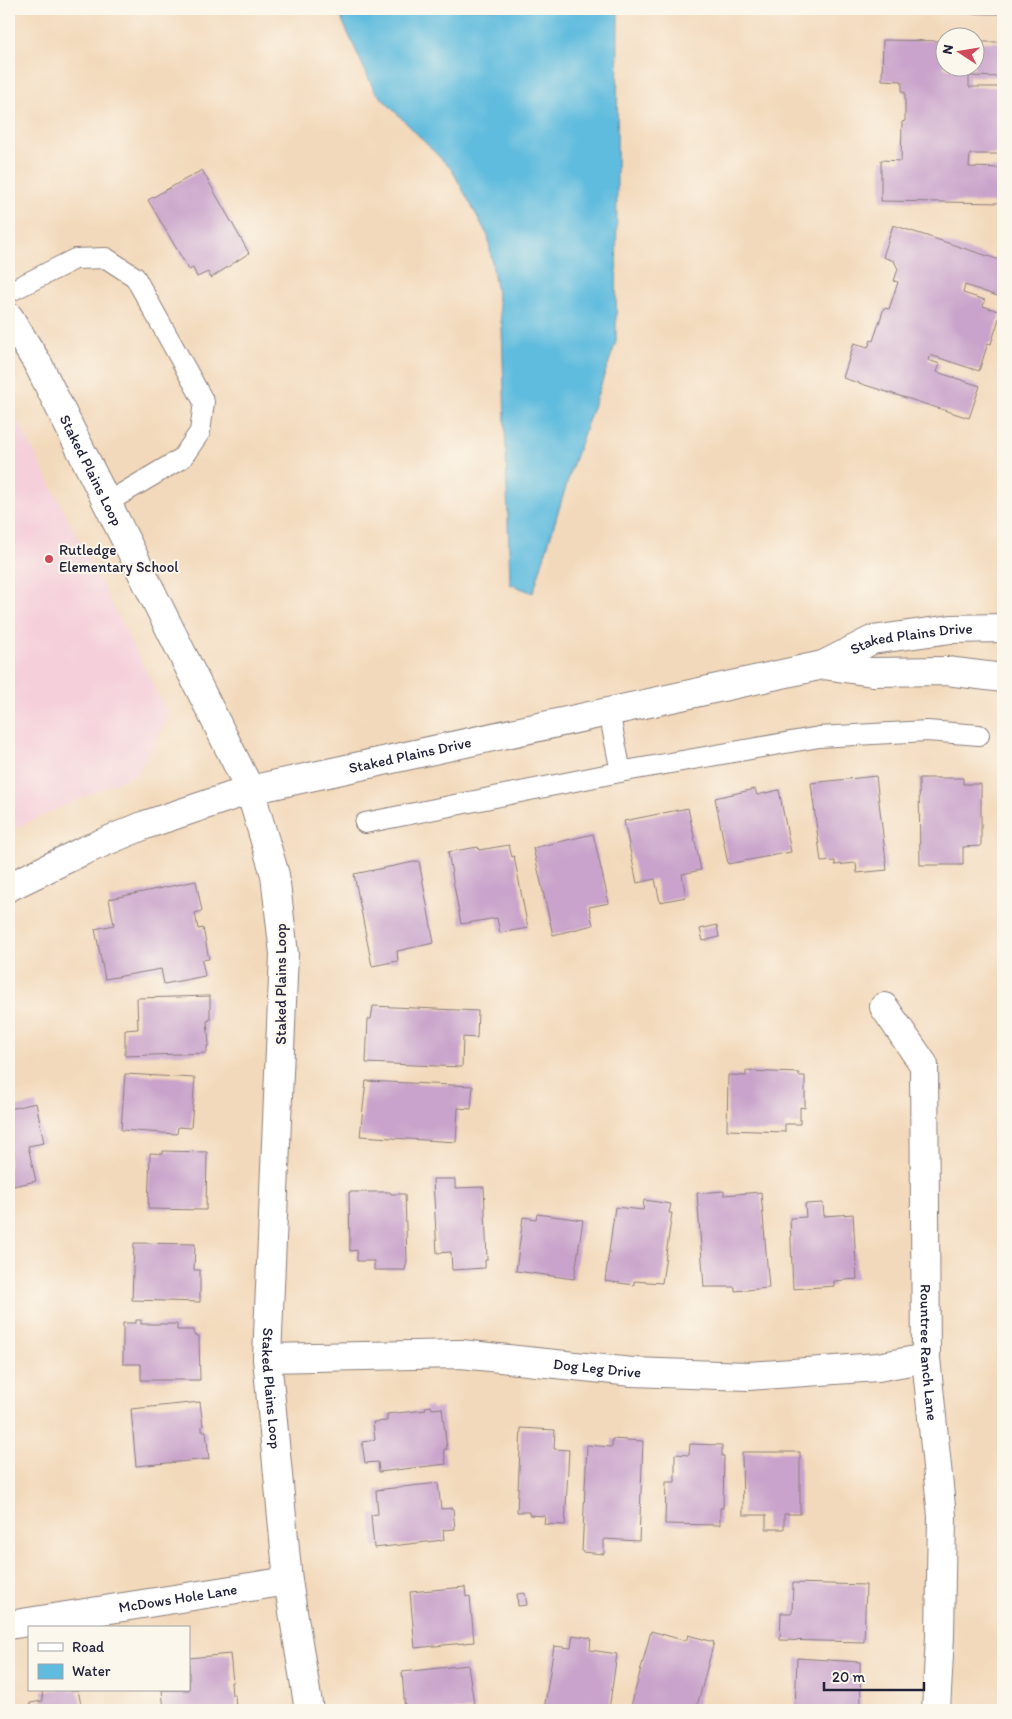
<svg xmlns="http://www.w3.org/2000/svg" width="1012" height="1719" font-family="Itim,sans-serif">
	<rect width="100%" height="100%" fill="#fbf7ec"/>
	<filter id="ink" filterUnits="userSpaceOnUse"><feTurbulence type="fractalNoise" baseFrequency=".02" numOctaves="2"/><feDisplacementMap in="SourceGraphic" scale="10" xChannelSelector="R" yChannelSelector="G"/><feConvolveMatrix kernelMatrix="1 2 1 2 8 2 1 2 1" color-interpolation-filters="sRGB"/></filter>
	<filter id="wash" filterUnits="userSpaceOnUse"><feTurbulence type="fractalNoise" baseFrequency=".0096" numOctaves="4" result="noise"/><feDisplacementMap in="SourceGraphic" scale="20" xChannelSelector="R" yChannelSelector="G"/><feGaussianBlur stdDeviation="1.12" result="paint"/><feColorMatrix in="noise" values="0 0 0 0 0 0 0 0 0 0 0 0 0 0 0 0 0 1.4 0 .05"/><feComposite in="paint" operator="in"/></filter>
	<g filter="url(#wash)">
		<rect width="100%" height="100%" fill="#f3d9bb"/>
		<path fill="#f5cfda" d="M 9,403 L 169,716 L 139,772 L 9,831 Z"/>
		<path fill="#60bcde" stroke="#416f8c" d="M 342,9 L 618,9 L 616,342 L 572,467 L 533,593 L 510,584 L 502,327 L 488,236 L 452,170 L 374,90 L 342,20 Z"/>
		<g id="blocks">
			<path fill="#c9a3cb" d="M 869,9 L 1001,9 L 1001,14 L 868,11 Z
				M 883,40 L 944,41 L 944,68 L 974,68 L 974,42 L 1003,42 L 1003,77 L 969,76 L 969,87 L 1003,87 L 1003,154 L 970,154 L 969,167 L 1003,168 L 1003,203 L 881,201 L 881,160 L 901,161 L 902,122 L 905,121 L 905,92 L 902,92 L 902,81 L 882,80 Z
				M 202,170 L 249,253 L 211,278 L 208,272 L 197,277 L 193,268 L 189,270 L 148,200 Z
				M 893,225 L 1003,261 L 1003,298 L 965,285 L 963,293 L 985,300 L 983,306 L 1001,312 L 991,344 L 988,343 L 979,371 L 930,355 L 928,360 L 940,364 L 937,372 L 980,386 L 969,418 L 843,378 L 854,343 L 868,347 L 871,340 L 873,341 L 884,308 L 889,309 L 898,282 L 894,281 L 898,269 L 894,261 L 883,257 Z
				M 876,776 L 887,870 L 857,873 L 856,863 L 835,865 L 835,861 L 821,862 L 811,783 Z
				M 919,778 L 963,778 L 963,784 L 981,784 L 981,846 L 963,847 L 963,865 L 920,865 Z
				M 755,789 L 757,795 L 779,790 L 791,852 L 728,864 L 715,798 Z
				M 688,808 L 701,870 L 682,874 L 686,897 L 660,902 L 655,879 L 637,883 L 624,821 Z
				M 593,834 L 609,903 L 589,907 L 593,925 L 553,935 L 533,848 Z
				M 509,845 L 512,857 L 514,856 L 528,928 L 500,933 L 497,918 L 461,924 L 448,852 L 478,847 L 479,850 Z
				M 419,861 L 434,943 L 397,951 L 398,961 L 372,966 L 354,874 Z
				M 196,881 L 202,911 L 195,913 L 198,929 L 203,928 L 209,959 L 202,960 L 205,976 L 164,984 L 161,969 L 105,979 L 95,929 L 114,925 L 109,899 Z
				M 717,925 L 719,937 L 703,941 L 700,929 Z
				M 210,996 L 210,1020 L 207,1021 L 209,1045 L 207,1046 L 207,1053 L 125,1056 L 125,1030 L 138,1029 L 137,998 Z
				M 373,1006 L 478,1011 L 477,1038 L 463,1037 L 462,1067 L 366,1063 L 368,1019 L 371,1019 Z
				M 746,1071 L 799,1073 L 799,1076 L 805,1076 L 805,1108 L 800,1107 L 800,1124 L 785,1124 L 785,1132 L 727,1130 L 728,1075 L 746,1076 Z
				M 125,1074 L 195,1078 L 191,1128 L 178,1127 L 177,1134 L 121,1130 Z
				M 366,1081 L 473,1086 L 471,1109 L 458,1108 L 456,1142 L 360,1136 Z
				M 36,1103 L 44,1143 L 28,1146 L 36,1181 L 9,1187 L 9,1109 Z
				M 163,1151 L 207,1152 L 206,1210 L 148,1209 L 150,1153 L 163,1154 Z
				M 433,1179 L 455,1179 L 455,1188 L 484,1187 L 487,1260 L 485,1260 L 485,1268 L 452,1270 L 451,1252 L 437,1253 Z
				M 724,1191 L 724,1195 L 761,1192 L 769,1288 L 735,1291 L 735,1287 L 704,1287 L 697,1193 Z
				M 349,1192 L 390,1192 L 391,1194 L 405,1194 L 407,1261 L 405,1270 L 374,1270 L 374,1261 L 357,1261 L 357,1250 L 350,1251 Z
				M 644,1200 L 671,1204 L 669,1213 L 672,1213 L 662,1283 L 634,1281 L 634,1285 L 605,1281 L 615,1207 L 643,1210 Z
				M 823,1203 L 824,1216 L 853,1214 L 857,1279 L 834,1281 L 834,1286 L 793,1289 L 790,1218 L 806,1217 L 805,1204 Z
				M 537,1214 L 583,1220 L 574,1279 L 516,1271 L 523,1217 L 536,1219 Z
				M 134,1243 L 195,1244 L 194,1270 L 200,1270 L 200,1302 L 132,1300 Z
				M 136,1320 L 141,1320 L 141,1324 L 177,1324 L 177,1330 L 194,1330 L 194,1335 L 199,1336 L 200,1380 L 141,1380 L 141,1364 L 123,1364 L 123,1323 L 136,1323 Z
				M 200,1402 L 203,1426 L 202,1426 L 202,1431 L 206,1431 L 209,1459 L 136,1466 L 131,1409 Z
				M 431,1406 L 432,1409 L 442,1408 L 447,1449 L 444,1449 L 446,1464 L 379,1472 L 378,1462 L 365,1463 L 362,1442 L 375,1440 L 373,1422 L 387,1421 L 387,1414 L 426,1410 L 425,1407 Z
				M 521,1428 L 555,1430 L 554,1449 L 569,1450 L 565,1525 L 544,1524 L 545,1516 L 529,1515 L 529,1512 L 517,1512 Z
				M 612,1439 L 643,1441 L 639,1541 L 604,1539 L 604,1554 L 582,1552 L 587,1445 L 612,1447 Z
				M 690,1444 L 722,1445 L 722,1456 L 724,1456 L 723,1508 L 720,1508 L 720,1525 L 665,1524 L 666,1482 L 675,1482 L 675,1454 L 689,1455 Z
				M 742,1452 L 800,1452 L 800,1514 L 784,1514 L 784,1529 L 766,1529 L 766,1515 L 743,1515 Z
				M 438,1483 L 441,1509 L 453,1508 L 455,1529 L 443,1530 L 444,1540 L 374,1548 L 371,1515 L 378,1514 L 376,1490 Z
				M 793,1583 L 866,1585 L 864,1642 L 780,1640 L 781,1613 L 792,1613 Z
				M 465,1587 L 466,1597 L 470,1596 L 474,1642 L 415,1648 L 410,1592 Z
				M 525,1593 L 527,1605 L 518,1606 L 517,1594 Z
				M 651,1631 L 686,1641 L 688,1635 L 714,1642 L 696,1710 L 630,1710 Z
				M 573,1635 L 591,1638 L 590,1650 L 617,1654 L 609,1710 L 544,1710 L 554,1646 L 571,1648 Z
				M 230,1654 L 233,1682 L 231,1682 L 232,1695 L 235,1695 L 236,1710 L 164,1710 L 162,1690 L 189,1690 L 189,1658 Z
				M 797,1658 L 860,1662 L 861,1710 L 795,1710 Z
				M 468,1665 L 475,1710 L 405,1710 L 402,1672 Z
				M 42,1690 L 78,1690 L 82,1710 L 31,1710 L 30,1703 L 43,1701 Z"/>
		</g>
	</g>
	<g filter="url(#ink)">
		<use href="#blocks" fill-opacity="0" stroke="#8a7e7b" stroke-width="1"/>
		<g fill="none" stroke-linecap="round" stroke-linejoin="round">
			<defs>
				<path id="service" d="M 9,292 L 75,259 L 106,258 L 135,277 L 204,402 L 200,432 L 182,458 L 108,502
					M 609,712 L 621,772
					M 365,823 L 625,771 L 819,737 L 927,731 L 979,735"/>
				<g id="minor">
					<path id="s1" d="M 9,317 L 38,364 L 250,790 L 275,875 L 284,954 L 267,1358 L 288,1581 L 309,1710"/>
					<path id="s2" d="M 823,665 L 872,640 L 951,629 L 1003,628"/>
					<path id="s3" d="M 9,887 L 83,851 L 145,825 L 250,790 L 823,665 L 872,672 L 947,671 L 1003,678"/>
					<path id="s4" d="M 884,1007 L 924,1065 L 926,1358 L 942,1516 L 940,1636 L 936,1710"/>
					<path id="s5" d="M 267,1358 L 461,1354 L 632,1372 L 748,1376 L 878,1367 L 926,1358"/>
					<path id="s6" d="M 9,1625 L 288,1581"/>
				</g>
			</defs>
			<use href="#service" stroke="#8a7e7b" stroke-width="22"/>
			<use href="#minor" stroke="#8a7e7b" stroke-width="30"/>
			<use href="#service" stroke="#fff" stroke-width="20"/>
			<use href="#minor" stroke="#fff" stroke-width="28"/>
		</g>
	</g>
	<circle fill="#d1495b" stroke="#fbf7ec" stroke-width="2" cx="49" cy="559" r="5"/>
	<g text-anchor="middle" stroke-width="4" stroke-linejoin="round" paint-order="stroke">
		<g font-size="15" fill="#22223b" stroke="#fbf7ec">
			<text dy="5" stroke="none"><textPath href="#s1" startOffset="174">Staked Plains Loop</textPath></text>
			<text dy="5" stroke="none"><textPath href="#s2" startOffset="94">Staked Plains Drive</textPath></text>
			<text dy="5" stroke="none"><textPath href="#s3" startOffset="424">Staked Plains Drive</textPath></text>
			<text transform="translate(281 984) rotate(-90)" y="5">Staked Plains Loop</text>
			<text dy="5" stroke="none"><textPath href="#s4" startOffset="358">Rountree Ranch Lane</textPath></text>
			<text dy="5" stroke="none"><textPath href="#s5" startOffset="331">Dog Leg Drive</textPath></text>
			<text dy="5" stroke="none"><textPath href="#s1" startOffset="1134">Staked Plains Loop</textPath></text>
			<text dy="5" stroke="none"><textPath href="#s6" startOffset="171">McDows Hole Lane</textPath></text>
		</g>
		<g font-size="15" fill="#22223b" stroke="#fbf7ec" text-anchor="start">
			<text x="59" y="555">Rutledge<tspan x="59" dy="17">Elementary School</tspan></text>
		</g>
	</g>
	<rect width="1012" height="1719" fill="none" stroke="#fbf7ec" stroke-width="30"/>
	<rect x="28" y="1626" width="162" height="65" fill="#fbf7ec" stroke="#a4a2a5"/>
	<rect x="38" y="1643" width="25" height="8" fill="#ffffff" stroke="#a4a2a5"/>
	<text x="72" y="1652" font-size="15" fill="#22223b">Road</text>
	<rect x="38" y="1664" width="25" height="15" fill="#60bcde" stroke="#a4a2a5"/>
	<text x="72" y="1676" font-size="15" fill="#22223b">Water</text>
	<g transform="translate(960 52) rotate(282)"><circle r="24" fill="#fbf7ec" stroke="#a4a2a5"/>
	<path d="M0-4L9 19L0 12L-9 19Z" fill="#d1495b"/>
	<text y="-8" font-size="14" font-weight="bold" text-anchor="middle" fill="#22223b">N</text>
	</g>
	<path d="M824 1682v8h100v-8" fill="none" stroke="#22223b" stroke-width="2.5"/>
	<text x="832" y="1682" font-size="15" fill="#22223b" stroke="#fbf7ec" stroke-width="4" paint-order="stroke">20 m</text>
</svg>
